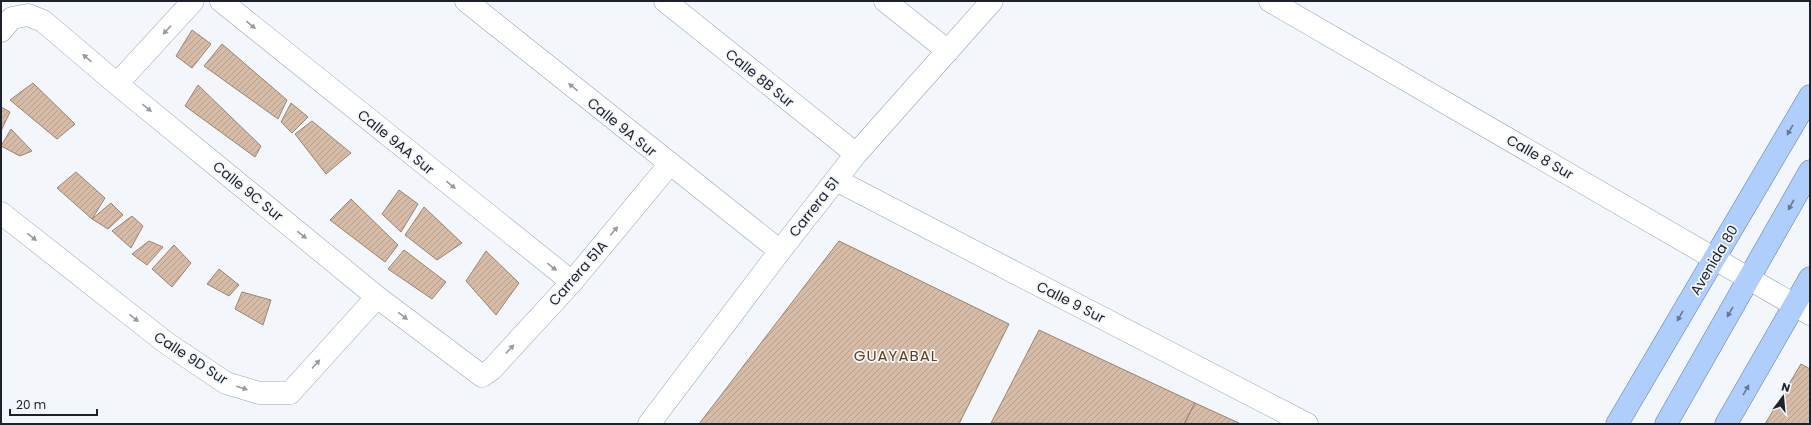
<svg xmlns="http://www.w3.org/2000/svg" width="1811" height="425" font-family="Poppins,sans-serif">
	<defs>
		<pattern id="building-hatch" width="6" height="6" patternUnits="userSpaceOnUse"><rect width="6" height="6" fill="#d6bba6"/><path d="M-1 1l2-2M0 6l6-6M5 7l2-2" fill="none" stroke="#b7a08f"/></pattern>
	</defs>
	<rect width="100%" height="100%" fill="#f3f7fc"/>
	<path fill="url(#building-hatch)" stroke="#9d8370" d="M 192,30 L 211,44 L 192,68 L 176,56 Z
		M 222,44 L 287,100 L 278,119 L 204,66 Z
		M 33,83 L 75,124 L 57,139 L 10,100 Z
		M 198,85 L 261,146 L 255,157 L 185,106 Z
		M 291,103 L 308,117 L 292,133 L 281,122 Z
		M 1,107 L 10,112 L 1,131 Z
		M 312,121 L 351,153 L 326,174 L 295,134 Z
		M 11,129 L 32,151 L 20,156 L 1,146 Z
		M 76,172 L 105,198 L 92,219 L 57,188 Z
		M 399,190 L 418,204 L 401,232 L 382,214 Z
		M 351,199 L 398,245 L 385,262 L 330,220 Z
		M 111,203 L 123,215 L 108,229 L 92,219 Z
		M 424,207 L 462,243 L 437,260 L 405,235 Z
		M 132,216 L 143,226 L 131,248 L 112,231 Z
		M 149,241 L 163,247 L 147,265 L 132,254 Z
		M 839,241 L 1009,324 L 959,424 L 699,424 Z
		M 174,245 L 191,263 L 172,287 L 152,269 Z
		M 404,250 L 446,282 L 432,299 L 388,269 Z
		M 486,251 L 519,283 L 496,315 L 466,281 Z
		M 219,269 L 239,285 L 229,296 L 207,284 Z
		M 242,292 L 271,300 L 263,325 L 235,309 Z
		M 1039,330 L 1195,403 L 1184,424 L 991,423 Z
		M 1801,364 L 1810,369 L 1810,424 L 1765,424 Z
		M 1195,403 L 1241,424 L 1184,424 Z"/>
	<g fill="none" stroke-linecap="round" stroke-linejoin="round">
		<defs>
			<path id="minor" d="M 221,1 L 572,282
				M 466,1 L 780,251
				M 665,1 L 856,154
				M 885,1 L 948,51
				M 1270,1 L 1810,314
				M 1,31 L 12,18 L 28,15 L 43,21 L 117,84 L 377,297 L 482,376 L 492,369 L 572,282 L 669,165
				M 117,84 L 193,1
				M 836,180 L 1307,424
				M 1,213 L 165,342 L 226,383 L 259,393 L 290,393 L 377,297
				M 649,424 L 780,251 L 856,154 L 992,1"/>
			<path id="major" d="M 1617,424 L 1810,96
				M 1666,424 L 1810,171
				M 1726,424 L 1810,278"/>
		</defs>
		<use href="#minor" stroke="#92a4be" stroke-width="23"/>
		<use href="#major" stroke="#597db2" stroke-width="23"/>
		<use href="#minor" stroke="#fff" stroke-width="22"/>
		<use href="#major" stroke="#b0cefc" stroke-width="22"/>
	</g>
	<defs><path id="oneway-solid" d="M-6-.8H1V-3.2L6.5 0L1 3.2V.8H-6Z"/></defs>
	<g fill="#989ca0">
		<use href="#oneway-solid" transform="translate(251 25) rotate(39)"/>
		<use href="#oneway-solid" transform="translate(167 30) rotate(133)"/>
		<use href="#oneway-solid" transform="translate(87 58) rotate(-139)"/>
		<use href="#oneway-solid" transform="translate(573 87) rotate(-141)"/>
		<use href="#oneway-solid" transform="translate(147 108) rotate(39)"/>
		<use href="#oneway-solid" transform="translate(451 185) rotate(39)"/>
		<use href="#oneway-solid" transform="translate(614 231) rotate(-50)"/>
		<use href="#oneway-solid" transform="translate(302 235) rotate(39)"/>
		<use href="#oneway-solid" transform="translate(32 237) rotate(38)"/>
		<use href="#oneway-solid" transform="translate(552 267) rotate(39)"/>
		<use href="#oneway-solid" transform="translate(403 316) rotate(38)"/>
		<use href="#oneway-solid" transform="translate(134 318) rotate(38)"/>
		<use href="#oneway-solid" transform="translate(510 349) rotate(-47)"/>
		<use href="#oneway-solid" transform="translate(316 364) rotate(-48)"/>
		<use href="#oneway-solid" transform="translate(242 388) rotate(17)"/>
	</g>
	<g fill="#667894">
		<use href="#oneway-solid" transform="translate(1790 130) rotate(120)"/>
		<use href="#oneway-solid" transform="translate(1791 205) rotate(119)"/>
		<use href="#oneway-solid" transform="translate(1730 312) rotate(120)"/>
		<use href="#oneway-solid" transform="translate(1680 316) rotate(120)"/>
		<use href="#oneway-solid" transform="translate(1746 390) rotate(-60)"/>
	</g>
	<g text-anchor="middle" stroke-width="3.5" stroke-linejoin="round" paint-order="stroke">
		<g font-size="14" fill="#1b222c" stroke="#f3f7fc">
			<text transform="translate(760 78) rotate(39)" y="5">Calle 8B Sur</text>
			<text transform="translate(622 127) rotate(39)" y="5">Calle 9A Sur</text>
			<text transform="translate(396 142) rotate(39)" y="5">Calle 9AA Sur</text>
			<text transform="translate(1540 157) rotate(30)" y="5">Calle 8 Sur</text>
			<text transform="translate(248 191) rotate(39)" y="5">Calle 9C Sur</text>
			<text transform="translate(814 207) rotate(-52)" y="5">Carrera 51</text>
			<text transform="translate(1714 260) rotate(-59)" y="5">Avenida 80</text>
			<text transform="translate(578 273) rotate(-49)" y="5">Carrera 51A</text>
			<text transform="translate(1071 302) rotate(27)" y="5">Calle 9 Sur</text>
			<text transform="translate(191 358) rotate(33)" y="5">Calle 9D Sur</text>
		</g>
		<g font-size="15" letter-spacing="1" fill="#683e16" stroke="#f3f7fc">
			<text x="896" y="361">GUAYABAL</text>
		</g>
	</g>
	<rect width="1811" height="425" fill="none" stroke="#1b222c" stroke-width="4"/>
	<g transform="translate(1783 397) rotate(16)" stroke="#f3f7fc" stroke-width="3" paint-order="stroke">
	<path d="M0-3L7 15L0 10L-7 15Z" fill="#1b222c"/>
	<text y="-6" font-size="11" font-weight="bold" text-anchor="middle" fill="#1b222c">N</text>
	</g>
	<path d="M10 409v6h87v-6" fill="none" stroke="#1b222c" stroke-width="2"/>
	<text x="16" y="409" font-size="12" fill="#1b222c" stroke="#f3f7fc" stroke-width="3" paint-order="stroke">20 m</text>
</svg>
